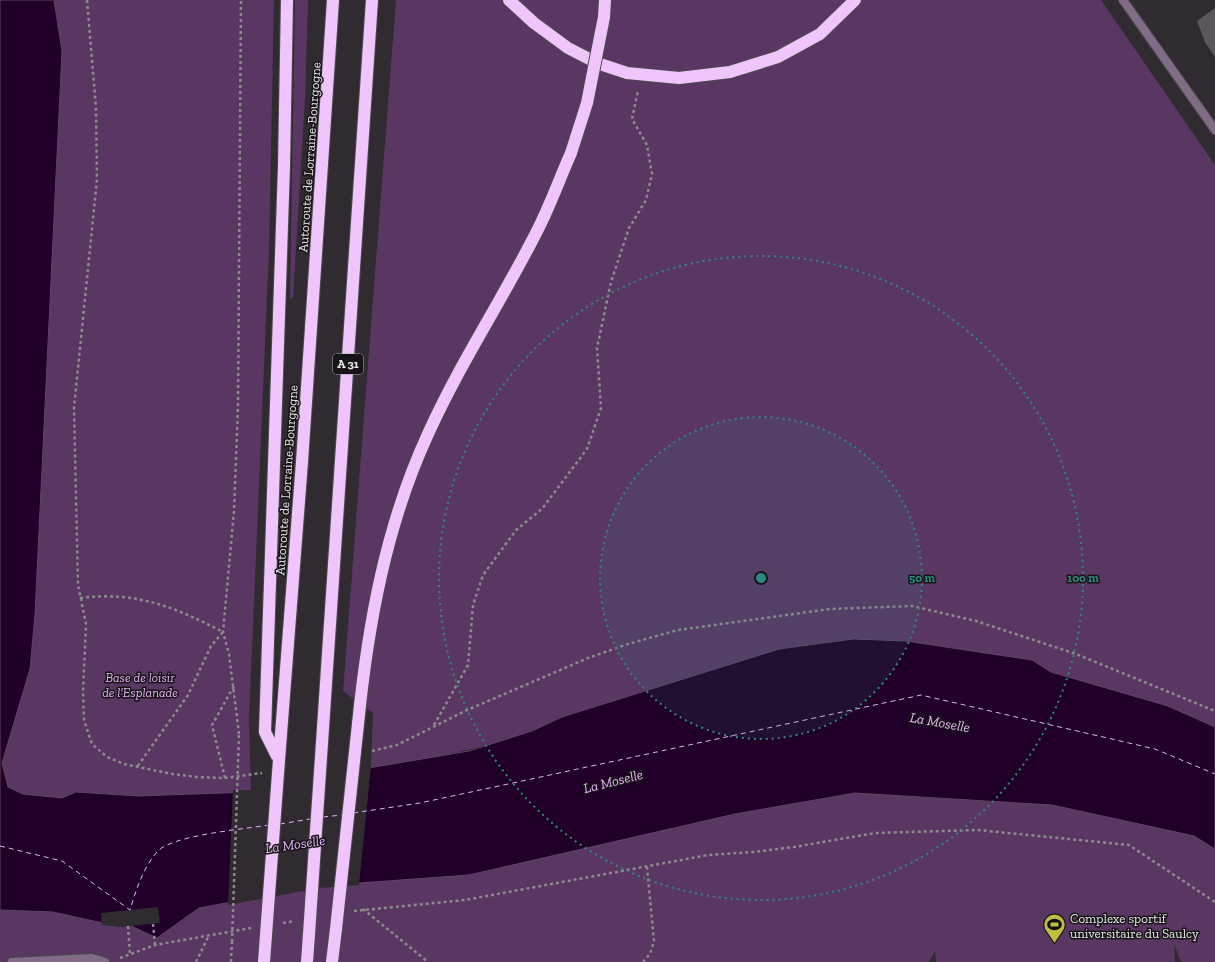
<svg xmlns="http://www.w3.org/2000/svg" width="1215" height="962" font-family="'Zilla Slab',serif">
	<rect width="100%" height="100%" fill="#2f2b30"/>
	<path fill="#593762" d="M 54,0 L 274,0 L 269,250 L 249,719 L 251,792 L 138,796 L 77,792 L 62,798 L 23,794 L 8,787 L 2,763 L 30,669 L 35,615 L 62,51 Z
		M 295,0 L 308,0 L 305,100 L 293,298 L 290,298 Z
		M 396,0 L 1101,0 L 1215,165 L 1215,727 L 1168,706 L 1051,672 L 1032,660 L 853,639 L 779,649 L 562,717 C 499,748 439,756 371,768 L 373,713 L 343,691 Z
		M 855,793 L 1052,805 L 1195,836 L 1215,849 L 1215,962 L 1181,962 L 1174,944 L 1175,962 L 936,962 L 935,951 L 929,962 L 0,962 L 0,910 L 53,912 L 107,924 L 129,925 L 157,938 L 199,908 L 319,886 Z"/>
	<path fill="#200028" stroke="#5d4662" d="M 0,0 L 54,0 L 62,51 L 35,615 L 30,669 L 2,763 L 8,787 L 23,794 L 62,798 L 76,792 L 138,796 L 251,792 L 309,778 L 469,751 L 532,731 L 562,717 L 779,649 L 853,639 L 906,641 L 1032,660 L 1051,672 L 1168,706 L 1215,727 L 1215,849 L 1194,836 L 1052,805 L 855,793 L 735,814 L 469,875 L 319,886 L 199,908 L 157,938 L 129,925 L 107,924 L 53,912 L 0,910 Z"/>
	<path fill="#2f2b30" d="M 371,766 L 359,885 L 319,888 L 228,905 L 233,790 L 251,790 L 309,776 Z
		M 158,907 L 160,923 L 121,927 L 102,925 L 101,913 Z"/>
	<g fill="none" stroke-linecap="round" stroke-linejoin="round">
		<path stroke="#e8b1f7" stroke-width="1" stroke-dasharray="5 4" stroke-linecap="butt" d="M 353,813 L 420,803 L 921,695 L 1155,749 L 1215,774
			M 323,817 L 342,815
			M 280,824 L 310,819
			M 0,846 L 62,861 L 130,910 C 136,890 143,868 157,852 C 171,835 246,829 269,825"/>
	</g>
	<path fill="#5b575c" d="M 1215,8 L 1215,57 L 1205,42 L 1197,21 Z"/>
	<g fill="none" stroke-linecap="round" stroke-linejoin="round">
		<defs>
			<path id="lane" d="M 12,962 L 92,958 L 105,962"/>
			<path id="street" d="M 1123,0 L 1215,130"/>
			<path id="highway" d="M 509,0 L 534,23 L 568,48 L 597,63 L 627,73 L 679,78 L 730,72 L 778,57 L 820,34 L 855,0
				M 604,17 L 605,0
				M 358,724 C 368,624 386,525 428,434 C 459,365 501,302 535,235 C 549,209 559,180 571,153
				M 323,728 L 372,0
				M 279,760 L 265,732 L 284,166 L 287,0
				M 279,760 L 302,462 L 333,0
				M 264,962 L 266,935
				M 307,962 L 309,934
				M 332,962 L 336,929"/>
		</defs>
		<use href="#lane" stroke="#4d494e" stroke-width="10"/>
		<use href="#street" stroke="#4d494e" stroke-width="10"/>
		<use href="#highway" stroke="#4d494e" stroke-width="14"/>
		<path stroke="#8d8a8e" stroke-width="2.5" stroke-dasharray="3 3" stroke-linecap="butt" d="M 87,0 L 96,108 L 97,179 L 74,408 L 78,585 L 86,624 L 83,692 L 84,720 L 92,744 L 107,757 L 124,764 L 172,774 L 197,777 L 225,778 L 262,773
			M 80,598 C 136,591 175,607 223,632 L 211,646 L 188,695 L 137,767
			M 434,725 L 468,665 L 473,605 L 483,575 L 516,530 L 542,509 L 587,449 L 601,408 L 597,348 L 611,282 L 629,228 L 646,200 L 652,174 L 647,145 L 632,119 L 638,91
			M 239,734 L 229,654 L 223,632 L 234,511 L 238,405 L 241,0
			M 372,751 L 397,745 L 465,711 L 588,658 L 628,644 L 678,630 L 830,609 L 912,606 L 976,621 L 1076,654 L 1215,711
			M 225,778 L 212,725 L 234,686
			M 363,909 L 428,962
			M 354,911 L 465,900 L 708,855 L 753,852 L 794,847 L 875,833 L 978,830 L 1129,845 L 1215,902
			M 283,923 L 294,921
			M 153,924 L 155,945
			M 128,926 L 130,954
			M 120,958 L 155,945 L 251,928
			M 196,962 L 209,935
			M 231,962 L 232,942
			M 643,962 L 650,954 L 654,941 L 647,867"/>
		<use href="#lane" stroke="#816b87" stroke-width="8"/>
		<use href="#street" stroke="#816b87" stroke-width="8"/>
		<use href="#highway" stroke="#f0c5fc" stroke-width="12"/>
		<defs>
			<path id="highway-bridge" d="M 571,153 L 587,103 L 604,17
				M 336,929 L 358,724
				M 309,934 L 323,728
				M 266,935 L 279,760"/>
		</defs>
		<use href="#highway-bridge" stroke="#4d494e" stroke-width="14" stroke-linecap="butt"/>
		<path stroke="#8d8a8e" stroke-width="2.5" stroke-dasharray="3 3" stroke-linecap="butt" d="M 232,942 L 239,734"/>
		<use href="#highway-bridge" stroke="#f0c5fc" stroke-width="12"/>
	</g>
	<circle cx="761" cy="578" r="161" fill="#308781" fill-opacity=".12"/>
	<g fill="none" stroke="#308781" stroke-width="2" stroke-dasharray="2 4">
		<circle cx="761" cy="578" r="161"/>
		<circle cx="761" cy="578" r="322"/>
	</g>
	<defs>
		<symbol id="stadium-pin" viewBox="-11 -11 22 30"><path d="M0 17L-7.5 6A9.5 9.5 0 1 1 7.5 6Z" fill="#bfbe41" stroke="#161416"/><path d="M0-5a6.5 5 0 1 0 0 10a6.5 5 0 1 0 0-10ZM-3.5-1.8h7v3.6h-7Z" fill="#111"/></symbol>
	</defs>
	<g fill-rule="evenodd">
		<use href="#stadium-pin" x="1042" y="912" width="25" height="34"/>
	</g>
	<g text-anchor="middle" stroke-width="3" stroke-linejoin="round" paint-order="stroke">
		<rect fill="#161416" stroke="#aaa8ab" stroke-width="1" x="333" y="354" width="30" height="20" rx="3"/>
		<g font-size="12" font-weight="bold" fill="#eae8eb">
			<text x="348" y="368">A 31</text>
		</g>
		<g font-size="13" fill="#eae8eb" stroke="#161416">
			<text transform="translate(309 157) rotate(-86)" y="5">Autoroute de Lorraine-Bourgogne</text>
			<text transform="translate(286 480) rotate(-86)" y="5">Autoroute de Lorraine-Bourgogne</text>
		</g>
		<g font-size="13" font-style="italic" fill="#e7b0f6" stroke="#161416">
			<text x="140" y="682">Base de loisir<tspan x="140" dy="15">de l'Esplanade</tspan></text>
		</g>
		<g font-size="13" fill="#eae8eb" stroke="#161416" text-anchor="start">
			<text x="1070" y="923">Complexe sportif<tspan x="1070" dy="15">universitaire du Saulcy</tspan></text>
		</g>
		<g font-size="14" font-style="italic" fill="#e8b1f7" stroke="#161416">
			<text transform="translate(940 722) rotate(10)" y="5">La Moselle</text>
			<text transform="translate(613 781) rotate(-14)" y="5">La Moselle</text>
			<text transform="translate(295 844) rotate(-8)" y="5">La Moselle</text>
		</g>
	</g>
	<circle cx="761" cy="578" r="6" fill="#308781" stroke="#161416" stroke-width="2"/>
	<g font-size="12" text-anchor="middle" font-weight="bold" fill="#308781" stroke="#161416" stroke-width="3" stroke-linejoin="round" paint-order="stroke">
		<text x="922" y="582">50 m</text>
		<text x="1083" y="582">100 m</text>
	</g>
</svg>
